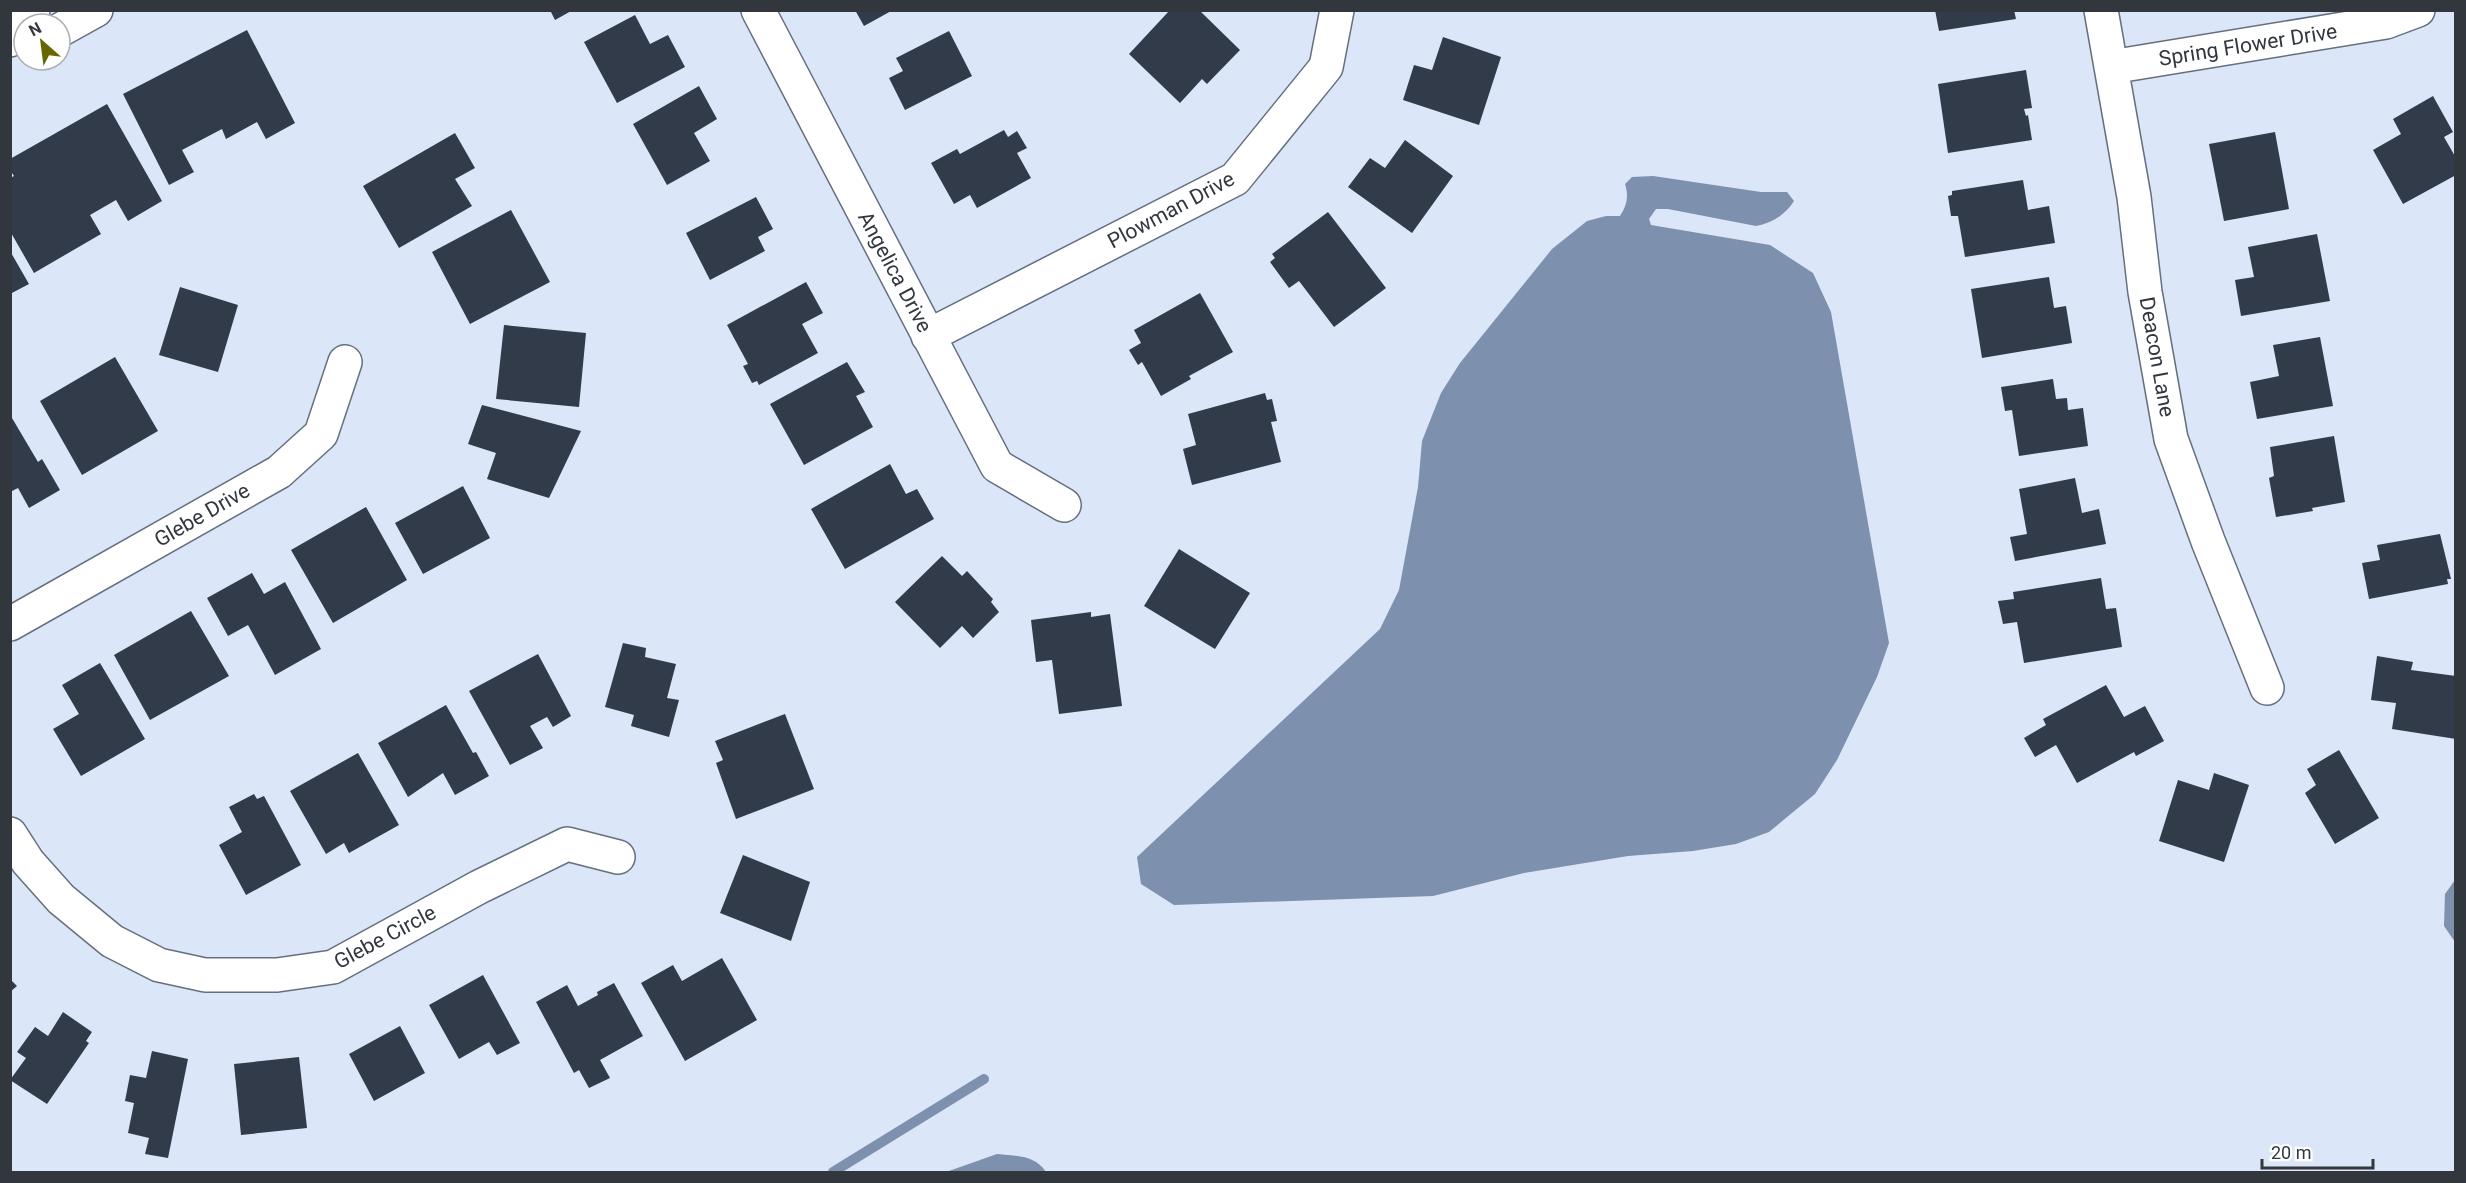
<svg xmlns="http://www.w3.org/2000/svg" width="2466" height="1183" font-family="Roboto,sans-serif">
	<rect width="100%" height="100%" fill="#dbe6f8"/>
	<path fill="#7d90ae" d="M 1653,176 L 1761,192 L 1787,192 L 1794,201 C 1785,215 1772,223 1756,226 L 1668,209 L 1656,209 L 1649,219 L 1651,225 L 1770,245 L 1813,273 L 1831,312 L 1889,643 L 1877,677 L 1837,760 L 1815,794 L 1769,832 L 1736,844 L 1693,851 L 1628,856 L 1524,873 L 1433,896 L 1174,905 L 1141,884 L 1137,857 L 1380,629 L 1399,590 L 1418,487 L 1422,441 L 1441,393 L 1460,363 L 1552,249 L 1587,221 L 1606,216 L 1620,216 C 1627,205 1629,196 1625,184 L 1632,177 Z
		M 2455,880 L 2455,942 L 2444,926 L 2445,894 Z
		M 997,1154 C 1016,1156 1035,1155 1046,1172 L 946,1172 Z"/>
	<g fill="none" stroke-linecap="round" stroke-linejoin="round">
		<path stroke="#7d90ae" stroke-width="10" d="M 833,1172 L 984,1079"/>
	</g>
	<path fill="#323b49" d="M 550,10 L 573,10 L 555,20 Z
		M 855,10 L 893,10 L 864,26 Z
		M 1170,10 L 1199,10 L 1240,50 L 1207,84 L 1202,79 L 1180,103 L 1129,54 Z
		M 1935,10 L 2014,10 L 2016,19 L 1939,31 Z
		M 635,15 L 650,44 L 668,35 L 685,67 L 617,103 L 584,42 Z
		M 247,30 L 295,123 L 266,139 L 257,122 L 226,139 L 222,129 L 182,150 L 194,172 L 169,185 L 123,94 Z
		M 949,31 L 972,76 L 905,110 L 889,78 L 903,71 L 896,58 Z
		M 1443,37 L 1501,57 L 1479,125 L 1403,100 L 1414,65 L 1432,70 Z
		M 2026,70 L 2032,108 L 2024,109 L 2026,116 L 2028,115 L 2032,140 L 1948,153 L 1938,84 Z
		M 699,86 L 717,119 L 694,133 L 710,161 L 667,185 L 633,124 Z
		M 2433,96 L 2453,132 L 2444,137 L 2456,158 L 2456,175 L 2403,204 L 2373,150 L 2401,134 L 2393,119 Z
		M 107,104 L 162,201 L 128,221 L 116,200 L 90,215 L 101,234 L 34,273 L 10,231 L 10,178 L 14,176 L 10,170 L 10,159 Z
		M 1004,130 L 1008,137 L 1017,131 L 1027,148 L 1017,153 L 1031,178 L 977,208 L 970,195 L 954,204 L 931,163 L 957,149 L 960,154 Z
		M 2275,132 L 2289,209 L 2224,221 L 2209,144 Z
		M 455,133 L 475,168 L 455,179 L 472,206 L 399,248 L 363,186 Z
		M 1405,140 L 1453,176 L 1412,233 L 1348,187 L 1370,158 L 1385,168 Z
		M 2023,180 L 2028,210 L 2049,206 L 2055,243 L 1965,257 L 1958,216 L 1951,216 L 1948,196 L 1952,195 L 1952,191 Z
		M 756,197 L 773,229 L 758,237 L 765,251 L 710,280 L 686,233 Z
		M 511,210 L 550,282 L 470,324 L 432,252 Z
		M 1328,212 L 1386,288 L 1334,327 L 1299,281 L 1289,288 L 1270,262 L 1275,258 L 1272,254 Z
		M 2317,234 L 2330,301 L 2241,316 L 2235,280 L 2254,277 L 2248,247 Z
		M 10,251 L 29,284 L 10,294 Z
		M 2049,277 L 2054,308 L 2066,306 L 2072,343 L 1982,358 L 1971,289 Z
		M 806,282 L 823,313 L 802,324 L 818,353 L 759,385 L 757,381 L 752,383 L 743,366 L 748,364 L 727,325 Z
		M 180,287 L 238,305 L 218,372 L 159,355 Z
		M 1200,293 L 1233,352 L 1189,376 L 1191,379 L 1161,396 L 1142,362 L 1138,365 L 1129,350 L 1141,343 L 1134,330 Z
		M 504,325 L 586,333 L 579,407 L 496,399 Z
		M 2320,337 L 2333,406 L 2257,419 L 2250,382 L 2279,376 L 2273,345 Z
		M 115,357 L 158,431 L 82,475 L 40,401 Z
		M 847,362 L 865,392 L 856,396 L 873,427 L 804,465 L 770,404 Z
		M 2053,379 L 2056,399 L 2067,398 L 2068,410 L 2083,408 L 2088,446 L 2019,456 L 2012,410 L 2005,411 L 2001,387 Z
		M 1265,393 L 1267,400 L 1272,399 L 1277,421 L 1271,422 L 1281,462 L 1192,485 L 1183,449 L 1196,445 L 1188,414 Z
		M 482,405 L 581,431 L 549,498 L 487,479 L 496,453 L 468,444 Z
		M 12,418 L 38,462 L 42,459 L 60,490 L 29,508 L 18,488 L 10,492 Z
		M 2334,436 L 2345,502 L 2312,508 L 2313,511 L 2276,517 L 2269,478 L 2274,476 L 2270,447 Z
		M 890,464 L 906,494 L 917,489 L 934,519 L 845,569 L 811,509 Z
		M 2075,478 L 2082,513 L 2099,509 L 2106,544 L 2015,561 L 2010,537 L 2027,534 L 2019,489 Z
		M 463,486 L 490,538 L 423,574 L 395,523 Z
		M 366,507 L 407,580 L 333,623 L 291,550 Z
		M 2440,534 L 2451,579 L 2447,579 L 2448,584 L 2369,599 L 2362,563 L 2380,560 L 2377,545 Z
		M 1179,549 L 1250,593 L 1215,649 L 1144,606 Z
		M 942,556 L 962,576 L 967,571 L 993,599 L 991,602 L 999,612 L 973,638 L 962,626 L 940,648 L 895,602 Z
		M 252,573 L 264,594 L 285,582 L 321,649 L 275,675 L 248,625 L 228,636 L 207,598 Z
		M 2101,578 L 2106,609 L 2116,608 L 2122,647 L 2024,663 L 2017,622 L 2003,624 L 1998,601 L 2014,599 L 2013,592 Z
		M 191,611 L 229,676 L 150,720 L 114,655 Z
		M 1091,612 L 1091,617 L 1110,614 L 1122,706 L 1059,714 L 1052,660 L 1036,662 L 1031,620 Z
		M 623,643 L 646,648 L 645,657 L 676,664 L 667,698 L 679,700 L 669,737 L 631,726 L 634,715 L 605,707 Z
		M 538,654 L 571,716 L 553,727 L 547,717 L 530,726 L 543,748 L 510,765 L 469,691 Z
		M 2377,656 L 2413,662 L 2411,670 L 2456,676 L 2456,739 L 2392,729 L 2396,703 L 2371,700 Z
		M 100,663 L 145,739 L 81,776 L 53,729 L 79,714 L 62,685 Z
		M 2106,685 L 2124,717 L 2145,706 L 2164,741 L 2136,756 L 2134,752 L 2077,783 L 2056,745 L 2035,757 L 2024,738 L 2046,725 L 2043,719 Z
		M 446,705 L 473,753 L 476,752 L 489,776 L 455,795 L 443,773 L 408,797 L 378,743 Z
		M 785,714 L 814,789 L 736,819 L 716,763 L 723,760 L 715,741 Z
		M 2339,750 L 2379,818 L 2335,844 L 2305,793 L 2316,785 L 2307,769 Z
		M 358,753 L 399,825 L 349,853 L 344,843 L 326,854 L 290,791 Z
		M 2214,773 L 2249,785 L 2224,862 L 2159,841 L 2178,780 L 2209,790 Z
		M 254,794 L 257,799 L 264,796 L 301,865 L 246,895 L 219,845 L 242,832 L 229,807 Z
		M 743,855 L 810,882 L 791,941 L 720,913 Z
		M 722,958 L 757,1020 L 685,1061 L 641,983 L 673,965 L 682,981 Z
		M 483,975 L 520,1043 L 497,1055 L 489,1042 L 459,1059 L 429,1005 Z
		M 10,979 L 17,986 L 10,992 Z
		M 614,983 L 643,1036 L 600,1060 L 610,1078 L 589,1088 L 579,1070 L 574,1073 L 536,1002 L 567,985 L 578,1006 L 598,995 L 597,992 Z
		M 63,1012 L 92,1032 L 86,1041 L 89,1043 L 47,1104 L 10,1080 L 26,1058 L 17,1052 L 35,1027 L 48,1036 Z
		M 400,1026 L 425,1073 L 374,1101 L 349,1054 Z
		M 152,1051 L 188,1059 L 168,1158 L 145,1154 L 149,1138 L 128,1133 L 134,1103 L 125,1101 L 130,1075 L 146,1078 Z
		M 299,1057 L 307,1128 L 241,1135 L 234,1064 Z"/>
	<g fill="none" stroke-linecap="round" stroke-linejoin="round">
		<defs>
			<path id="minor" d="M 758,10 L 997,466 L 1064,505
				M 2101,10 L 2134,197 L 2145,292 L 2171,439 L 2208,541 L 2267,688
				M 60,30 L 96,10
				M 10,40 L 33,10
				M 2111,67 L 2386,22 L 2418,10
				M 928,336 L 1235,179 L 1326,67 L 1337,10
				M 10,624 L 279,472 L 321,434 L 345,362
				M 10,834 L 28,862 L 61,899 L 112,941 L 159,965 L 205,975 L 277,975 L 333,967 L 479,887 L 567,844 L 618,857"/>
		</defs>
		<use href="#minor" stroke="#656f7f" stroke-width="36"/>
		<use href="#minor" stroke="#fff" stroke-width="33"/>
	</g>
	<g text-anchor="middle" stroke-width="6" stroke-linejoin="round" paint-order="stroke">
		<g font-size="21" fill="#32373e" stroke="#fff">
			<text transform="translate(2248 45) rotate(-9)" y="7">Spring Flower Drive</text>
			<text transform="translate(1171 210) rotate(-28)" y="7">Plowman Drive</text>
			<text transform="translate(895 272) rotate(62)" y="7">Angelica Drive</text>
			<text transform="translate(2157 357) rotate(80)" y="7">Deacon Lane</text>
			<text transform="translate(202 515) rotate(-30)" y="7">Glebe Drive</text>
			<text transform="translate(385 937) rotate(-28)" y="7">Glebe Circle</text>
		</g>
	</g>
	<rect width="2466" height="1183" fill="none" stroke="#32373e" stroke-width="24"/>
	<g transform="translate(42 42) rotate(332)"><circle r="28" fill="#ffffff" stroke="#adafb2" stroke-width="1.5"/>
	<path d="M0-4.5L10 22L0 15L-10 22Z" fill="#666701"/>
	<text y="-9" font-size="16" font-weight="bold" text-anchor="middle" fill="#32373e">N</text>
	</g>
	<path d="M2262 1159v9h111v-9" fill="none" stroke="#32373e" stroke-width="3"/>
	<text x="2271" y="1159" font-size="18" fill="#32373e" stroke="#ffffff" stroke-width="4.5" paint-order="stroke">20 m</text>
</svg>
